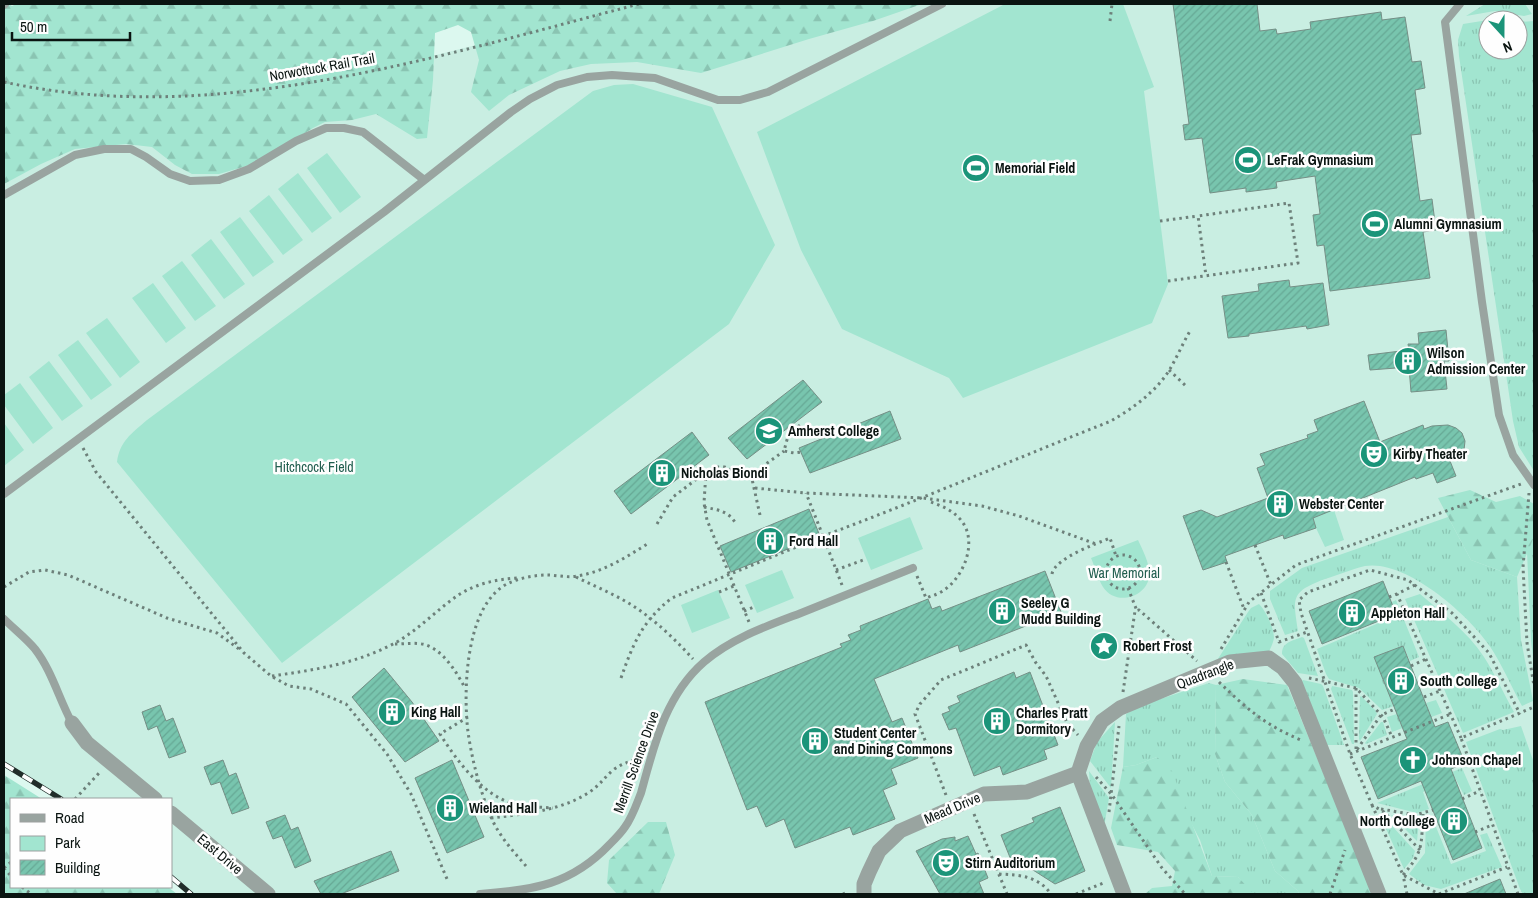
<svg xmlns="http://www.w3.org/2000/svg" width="1538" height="898" font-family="'Archivo Narrow',sans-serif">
	<defs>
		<pattern id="grass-tufts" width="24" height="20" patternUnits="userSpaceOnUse" patternTransform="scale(1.25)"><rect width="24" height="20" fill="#a2e5d0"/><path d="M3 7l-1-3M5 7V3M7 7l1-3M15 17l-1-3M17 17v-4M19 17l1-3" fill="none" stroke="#8ac4b2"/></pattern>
		<pattern id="forest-firs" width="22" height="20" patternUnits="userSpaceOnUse" patternTransform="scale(1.25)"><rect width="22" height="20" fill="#a2e5d0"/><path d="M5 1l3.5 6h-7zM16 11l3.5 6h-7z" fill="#8ac4b2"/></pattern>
		<pattern id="building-hatch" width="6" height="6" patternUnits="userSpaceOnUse" patternTransform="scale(1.25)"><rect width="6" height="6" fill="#78c5ae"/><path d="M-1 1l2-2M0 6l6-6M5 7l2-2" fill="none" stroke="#66a895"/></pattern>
	</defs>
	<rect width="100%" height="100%" fill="#dcf8ef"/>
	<path fill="#c9eee2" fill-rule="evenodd" d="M 639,4 L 1534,4 L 1534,894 L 191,894 L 171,877 L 171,799 L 61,799 L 4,764 L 4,82 L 408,62 ZM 1488,20 L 1518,20 L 1518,50 L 1488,50 Z"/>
	<path fill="url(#grass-tufts)" d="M 1485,4 L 1525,4 L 1532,14 L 1524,16 L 1495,11 L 1466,16 Z
		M 1488,20 L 1488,50 L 1518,50 L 1518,22 L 1534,21 L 1534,471 L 1519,447 L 1513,421 L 1459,56 L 1458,40 L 1463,24 Z
		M 1448,517 L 1471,560 L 1517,577 L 1521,640 L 1533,701 L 1522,706 C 1511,686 1502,664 1489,645 C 1468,614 1405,559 1365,566 C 1352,569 1338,575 1325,579 C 1290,592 1293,598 1298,631 L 1285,635 L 1270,599 L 1270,591 L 1302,568 Z
		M 1534,537 L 1534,664 L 1531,641 L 1527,552 Z
		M 1420,594 C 1442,613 1467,631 1484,657 C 1495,674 1504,694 1514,712 L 1463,733 L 1405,599 Z
		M 1396,600 L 1419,657 L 1410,661 L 1403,646 L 1375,657 L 1394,706 L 1382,710 L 1359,688 L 1329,679 L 1326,674 L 1317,649 L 1393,617 L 1388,604 Z
		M 1259,604 C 1266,611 1274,628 1274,638 C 1273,644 1270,649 1268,654 L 1214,665 L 1248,612 L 1251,608 Z
		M 1302,637 L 1304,638 L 1318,676 L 1298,673 L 1282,654 C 1282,642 1292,641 1302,637 Z
		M 1303,680 L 1321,684 L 1323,686 L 1344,745 L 1325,745 L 1301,682 Z
		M 1209,683 L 1216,685 L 1215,754 L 1225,782 L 1252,815 L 1275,871 L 1298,891 L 1299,894 L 1252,894 L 1238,877 L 1212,876 L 1200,840 L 1157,757 L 1136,765 L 1123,767 L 1126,714 L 1139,706 Z
		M 1332,686 L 1352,690 L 1353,692 L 1354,744 L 1352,744 L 1331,689 Z
		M 1361,696 L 1375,710 L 1377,714 L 1360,741 L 1359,739 L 1360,697 Z
		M 1436,700 L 1442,713 L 1392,732 L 1387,717 L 1397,714 L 1402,726 L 1430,715 L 1426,703 Z
		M 1115,722 L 1111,788 L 1090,761 L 1097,742 Z
		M 1381,722 L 1383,722 L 1387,735 L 1366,744 L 1365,743 Z
		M 1521,726 L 1534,763 L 1534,894 L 1523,894 L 1520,889 L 1466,742 L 1500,729 L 1503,730 Z
		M 1462,768 L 1472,791 L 1464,795 L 1455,778 L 1423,792 L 1429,809 L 1417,813 L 1377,803 Z
		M 1089,771 L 1109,798 L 1104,827 L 1090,786 Z
		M 1380,815 L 1383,816 L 1415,851 L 1413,858 L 1404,869 Z
		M 1391,815 L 1419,821 L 1417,841 Z
		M 1432,817 L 1451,864 L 1486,851 L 1480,835 L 1487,833 L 1502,867 L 1441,889 L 1424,885 L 1409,874 L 1425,853 L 1426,819 Z"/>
	<path fill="url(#forest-firs)" d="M 4,4 L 9,4 L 12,6 L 16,4 L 922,4 L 873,21 L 809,39 L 701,73 L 637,62 L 591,64 L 560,71 L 509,95 L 489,111 L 471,92 L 479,60 L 471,32 L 458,25 L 435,33 L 433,80 L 427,138 L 417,139 L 376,114 L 352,120 L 325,122 L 313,128 L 257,163 L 219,174 L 192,174 L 175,165 L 152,147 L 126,144 L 75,149 L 41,164 L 4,184 Z
		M 1470,490 L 1496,502 L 1520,496 L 1534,504 L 1534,537 L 1517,577 L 1471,560 L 1438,498 Z
		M 1243,679 L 1287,685 L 1373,894 L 1299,894 L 1298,891 L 1275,871 L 1252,815 L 1225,782 L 1215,754 L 1216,685 Z
		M 1157,757 L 1172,771 L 1212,876 L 1238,877 L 1254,894 L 1145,894 L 1152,888 L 1172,886 L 1175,871 L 1158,852 L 1117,845 L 1111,828 L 1123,767 L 1136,765 Z
		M 4,775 L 42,799 L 11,799 L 11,887 L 168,887 L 177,894 L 4,894 Z
		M 648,822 L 666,822 L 675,855 L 659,894 L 617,894 L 607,883 L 609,860 Z"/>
	<path fill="#a2e5d0" d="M 1005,4 L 1123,4 L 1154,87 L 1144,91 L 1168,284 L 1152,323 L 963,398 L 949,378 L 842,329 L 801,250 L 757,132 Z
		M 633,84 L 712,107 L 775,245 L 729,324 L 282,663 L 117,462 C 120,441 131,434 147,420 L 593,91 L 614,85 Z
		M 327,153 L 361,197 L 340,213 L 307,168 Z
		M 298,173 L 332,218 L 312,233 L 278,189 Z
		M 269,195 L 303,240 L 283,255 L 249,211 Z
		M 240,217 L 274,262 L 253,277 L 220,232 Z
		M 211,239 L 245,284 L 224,299 L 191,255 Z
		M 182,261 L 216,306 L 195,321 L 162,276 Z
		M 153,283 L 186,328 L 166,343 L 132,298 Z
		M 107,318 L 140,362 L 120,378 L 86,333 Z
		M 78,340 L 112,385 L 91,400 L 58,355 Z
		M 49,361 L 83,406 L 62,421 L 29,377 Z
		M 20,383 L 53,428 L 33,444 L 4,405 L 4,395 Z
		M 4,423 L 24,450 L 4,466 Z
		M 1300,483 L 1334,510 L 1344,540 L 1325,547 L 1316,528 Z
		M 910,517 L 923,549 L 871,570 L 858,538 Z
		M 1138,540 C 1143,551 1151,565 1149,578 C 1145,598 1115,606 1103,587 C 1098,579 1095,567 1091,558 Z
		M 782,570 L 794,598 L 757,613 L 745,585 Z
		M 718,590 L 730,618 L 692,633 L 681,605 Z"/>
	<path fill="url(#building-hatch)" stroke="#758f86" d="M 1173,4 L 1257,4 L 1260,31 L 1276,29 L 1277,34 L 1311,29 L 1310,22 L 1381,12 L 1382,20 L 1405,17 L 1412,62 L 1421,61 L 1425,88 L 1415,90 L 1421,134 L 1411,135 L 1420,201 L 1432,199 L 1436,230 L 1423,232 L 1430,278 L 1330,291 L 1324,245 L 1317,246 L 1313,215 L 1320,214 L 1315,176 L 1276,182 L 1277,188 L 1246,192 L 1246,188 L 1210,193 L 1202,138 L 1185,140 L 1183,125 L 1189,124 Z
		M 1289,280 L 1290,287 L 1323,283 L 1329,325 L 1307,329 L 1306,326 L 1249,334 L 1249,336 L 1228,338 L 1222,296 L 1259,291 L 1258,284 Z
		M 1446,330 L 1449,361 L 1444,361 L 1447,389 L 1411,392 L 1409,367 L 1370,370 L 1368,355 L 1409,350 L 1408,344 L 1419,344 L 1418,333 Z
		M 803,380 L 822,402 L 747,459 L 728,438 Z
		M 1364,401 L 1380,442 L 1423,425 L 1424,429 L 1432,426 L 1448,425 L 1456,428 L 1462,433 L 1465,441 L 1464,450 L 1459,457 L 1450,461 L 1456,476 L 1437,483 L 1433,473 L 1416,479 L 1415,477 L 1313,518 L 1316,528 L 1284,539 L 1283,535 L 1225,556 L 1227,562 L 1203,570 L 1183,516 L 1201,510 L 1217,517 L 1268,498 L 1257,468 L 1265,465 L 1260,454 L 1308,438 L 1307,435 L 1318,431 L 1314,420 Z
		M 890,411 L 901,439 L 810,473 L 799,448 Z
		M 692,432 L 709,455 L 631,514 L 614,491 Z
		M 809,509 L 820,536 L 731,572 L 720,546 Z
		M 1045,571 L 1061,612 L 960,652 L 958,645 L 874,679 L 892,722 L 902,718 L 918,758 L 891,769 L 897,784 L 883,790 L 895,819 L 853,835 L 850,827 L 795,848 L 784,819 L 766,827 L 757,806 L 747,810 L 705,702 L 842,647 L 840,644 L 851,640 L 848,635 L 861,630 L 860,626 L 928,599 L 932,609 L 940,606 L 942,611 Z
		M 1383,581 L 1396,614 L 1322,644 L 1309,611 Z
		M 1403,646 L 1435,727 L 1448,722 L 1465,763 L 1451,769 L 1482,848 L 1453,860 L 1421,781 L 1378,799 L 1361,757 L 1407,739 L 1374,657 Z
		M 384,668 L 412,702 L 439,741 L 405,762 L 352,697 Z
		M 1014,672 L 1016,678 L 1030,672 L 1058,745 L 1044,750 L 1047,759 L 1003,775 L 1000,766 L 974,776 L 956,728 L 949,730 L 942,714 L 950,711 L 948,707 L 960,702 L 957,696 Z
		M 160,705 L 166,721 L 173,718 L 186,752 L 169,758 L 157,726 L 148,730 L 142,712 Z
		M 223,760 L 229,776 L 236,773 L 249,808 L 232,814 L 220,782 L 211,785 L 204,767 Z
		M 452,760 L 484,837 L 447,853 L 415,778 Z
		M 1060,807 L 1085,871 L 1055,884 L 1033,870 L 1013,865 L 1001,835 L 1034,822 L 1032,818 Z
		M 285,815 L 291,830 L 298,827 L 311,861 L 295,868 L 282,836 L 273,839 L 266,822 Z
		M 968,836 L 976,854 L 978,853 L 988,878 L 979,882 L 984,894 L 940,894 L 916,851 L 942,839 L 955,837 L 955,841 Z
		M 391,851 L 399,871 L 341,894 L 321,894 L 314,881 Z
		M 1500,879 L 1506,894 L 1464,894 Z"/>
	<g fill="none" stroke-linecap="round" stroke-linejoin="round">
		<path stroke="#6d807a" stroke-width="3" stroke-dasharray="2.5 4" stroke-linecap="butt" d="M 1110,21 L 1112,4
			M 4,82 C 215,128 435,57 639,4
			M 1160,221 L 1198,216
			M 1168,281 L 1298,263 L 1289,203 L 1198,216 L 1206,276
			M 1169,370 L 1187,387
			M 800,425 L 788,436 L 784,451 L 794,453 L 801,452
			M 83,448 L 96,472 L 244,653 L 271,676 L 289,686 L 311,689 L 346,704 L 387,754 L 411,794 L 447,879
			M 706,472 L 704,503 L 707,520 L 749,622
			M 755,488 L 806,493 L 923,498 L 982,506 L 1019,516 L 1096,544
			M 1529,493 L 1523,567 L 1527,643 L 1534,686
			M 704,507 C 718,510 729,511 736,524
			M 760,515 L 752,479 L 759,469 L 784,451
			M 657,524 L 673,497 L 706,472 L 717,467 L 725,467 L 752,479
			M 1255,545 L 1271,585
			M1106 572a17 17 0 1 1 34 0a17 17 0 1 1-34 0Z
			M 1226,562 L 1244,609
			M 836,570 L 866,559
			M 1052,574 C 1055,558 1096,544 1110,538 L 1116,556
			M 917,576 L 926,598 C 931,596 936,595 941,592 C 964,579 980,539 959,518 C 951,509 939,505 928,501
			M 576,577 C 592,585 609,592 625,601 C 651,616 673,637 693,659
			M 842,585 L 823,536 C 920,500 1015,459 1111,421 C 1133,408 1156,392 1170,369 C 1177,357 1183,343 1190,331
			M 1415,585 L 1397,594 L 1461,738
			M 4,587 L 29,572 L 45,570 L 68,575 L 167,618 L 217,633 L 239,649
			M 1128,588 L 1137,611
			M 719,592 L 734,586
			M 1261,593 L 1279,642 L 1307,632
			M 1389,597 L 1397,594
			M 744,611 L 754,607
			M 395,644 C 404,644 417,642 426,645 C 444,651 457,673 465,688
			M 1221,649 L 1249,602 L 1296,565 L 1521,484
			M 1411,666 L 1426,659
			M 272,676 C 314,670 355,664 393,644 C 418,631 437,609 460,594 C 478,583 498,579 519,578
			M 621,678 C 633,644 642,621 672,598 L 823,536 L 806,493
			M 1309,678 L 1356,688 L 1383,717 L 1392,737
			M 1219,682 C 1247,709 1265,725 1301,740
			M 1356,688 L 1356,751 L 1381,715 L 1395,709
			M 1123,692 L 1135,611 L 1139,610 L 1197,661
			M 1424,697 L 1440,691
			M 468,717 L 440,734 C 457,761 482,795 514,804 C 527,807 540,807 553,808
			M 1350,754 L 1451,714
			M 1096,777 L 1112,795 L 1162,868 L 1185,894
			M 946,795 L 915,714 L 920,704 L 941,680 L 1026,645 L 1036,663 L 1046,676 L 1067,723 L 1078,735
			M 75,799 L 100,772
			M 1462,799 L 1480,791
			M 1372,805 L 1403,875 L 1439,894
			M 1381,809 L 1415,815 L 1433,810
			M 1109,812 L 1119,726
			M 974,814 L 1007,894
			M 491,818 C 523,814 560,811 588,793 C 598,787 604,778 613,770 C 621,764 629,762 638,758
			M 1475,832 L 1492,825
			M 1420,850 L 1384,812 L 1372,805 L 1350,754 L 1301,613 L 1299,600 L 1308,592 L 1370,570 L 1408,580 L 1452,613 L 1489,653 L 1520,714
			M 526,866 C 513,851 499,836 491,817 C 480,791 472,760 468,732 C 463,691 465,603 509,583 C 520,578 535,575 547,575 C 557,575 567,578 577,576 C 604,572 626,557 649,543
			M 4,868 L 11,876
			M 4,868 L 11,862
			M 999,874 C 1020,875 1038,876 1051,894
			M 22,887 L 31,894
			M 843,894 L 845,893
			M 1076,894 L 1106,882
			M 1330,894 L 1345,850
			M 1407,894 L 1403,875 C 1424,851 1421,845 1423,814
			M 1439,894 L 1507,867
			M 1518,894 L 1461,738 L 1534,707"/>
		<path stroke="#99a4a0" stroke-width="8" d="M 1460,4 L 1445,22 L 1482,302 L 1499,415 L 1513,455 L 1534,485
			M 4,5 L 5,4
			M 4,195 L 75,155 L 104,149 L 131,149 L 146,157 L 170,174 L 190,181 L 219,180 L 249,169 L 296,141 L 326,128 L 344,128 L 363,132 L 423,179
			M 4,494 L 384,212 L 511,112 L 530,99 L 557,85 L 587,77 L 612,75 L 655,78 L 718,100 L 740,100 L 768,92 L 942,4
			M 4,619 C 14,629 26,638 35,649 C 52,671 59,699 72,723
			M 480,894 C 534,890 571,885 610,844 C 615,839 621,833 625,827 C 632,818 637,803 641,793 C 654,746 665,696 704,662 C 732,638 767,626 801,613 C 839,598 876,583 913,568"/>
		<path stroke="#99a4a0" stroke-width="15" d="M 72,723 L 87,743 L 155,799
			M 171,813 L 268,894
			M 864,894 L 864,884 L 869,872 L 879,851 L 900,831 L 984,794 L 1027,792 L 1078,773
			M 1124,894 L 1078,773 L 1087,746 L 1102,721 L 1120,708 L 1230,662 L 1269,658 L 1283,668 L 1295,683 L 1379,894"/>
		<defs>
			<path id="rail" d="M 4,764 L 61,799
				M 171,877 L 191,894"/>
		</defs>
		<use href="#rail" stroke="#212d2a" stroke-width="5.5"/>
		<use href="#rail" stroke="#fefefe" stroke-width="4" stroke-dasharray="11" stroke-linecap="butt"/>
	</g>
	<defs>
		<symbol id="stadium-disc" viewBox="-11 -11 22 22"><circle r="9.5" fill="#1b9479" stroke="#fefefe"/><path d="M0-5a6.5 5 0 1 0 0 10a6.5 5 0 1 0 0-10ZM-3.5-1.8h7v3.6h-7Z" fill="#fff"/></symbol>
		<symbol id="building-disc" viewBox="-11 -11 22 22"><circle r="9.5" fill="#1b9479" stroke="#fefefe"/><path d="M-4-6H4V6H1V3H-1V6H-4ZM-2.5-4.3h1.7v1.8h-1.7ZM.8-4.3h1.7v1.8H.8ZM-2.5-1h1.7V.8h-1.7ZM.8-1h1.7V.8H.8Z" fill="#fff"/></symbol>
		<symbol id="university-disc" viewBox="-11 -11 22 22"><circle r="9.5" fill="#1b9479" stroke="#fefefe"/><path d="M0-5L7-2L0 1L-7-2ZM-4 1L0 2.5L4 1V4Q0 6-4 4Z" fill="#fff"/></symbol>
		<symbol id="theatre-disc" viewBox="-11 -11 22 22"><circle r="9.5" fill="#1b9479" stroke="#fefefe"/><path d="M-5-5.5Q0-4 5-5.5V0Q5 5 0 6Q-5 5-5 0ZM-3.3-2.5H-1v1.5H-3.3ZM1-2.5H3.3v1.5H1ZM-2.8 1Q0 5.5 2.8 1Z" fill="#fff"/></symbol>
		<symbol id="sight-disc" viewBox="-11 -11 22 22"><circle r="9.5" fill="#1b9479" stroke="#fefefe"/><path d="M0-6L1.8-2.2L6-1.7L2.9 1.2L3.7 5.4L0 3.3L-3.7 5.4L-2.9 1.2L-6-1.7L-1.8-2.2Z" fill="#fff"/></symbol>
		<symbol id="church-disc" viewBox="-11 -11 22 22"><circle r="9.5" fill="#1b9479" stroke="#fefefe"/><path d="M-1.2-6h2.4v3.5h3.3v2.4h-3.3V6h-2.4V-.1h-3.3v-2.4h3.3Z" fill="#fff"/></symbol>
	</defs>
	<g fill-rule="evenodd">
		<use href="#stadium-disc" x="1232" y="144" width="32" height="32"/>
		<use href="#stadium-disc" x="960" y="152" width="32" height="32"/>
		<use href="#stadium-disc" x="1359" y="208" width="32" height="32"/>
		<use href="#building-disc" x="1392" y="345" width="32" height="32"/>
		<use href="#university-disc" x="753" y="415" width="32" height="32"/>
		<use href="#theatre-disc" x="1358" y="438" width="32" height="32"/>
		<use href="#building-disc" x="646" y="457" width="32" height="32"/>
		<use href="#building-disc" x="1264" y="488" width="32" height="32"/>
		<use href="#building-disc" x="754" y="525" width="32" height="32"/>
		<use href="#building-disc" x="986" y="595" width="32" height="32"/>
		<use href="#building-disc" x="1336" y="597" width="32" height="32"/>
		<use href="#sight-disc" x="1088" y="630" width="32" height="32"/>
		<use href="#building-disc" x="1385" y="665" width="32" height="32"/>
		<use href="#building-disc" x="376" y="696" width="32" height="32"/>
		<use href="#building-disc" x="981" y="705" width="32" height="32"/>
		<use href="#building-disc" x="799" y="725" width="32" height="32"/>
		<use href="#church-disc" x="1397" y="744" width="32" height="32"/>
		<use href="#building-disc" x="434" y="792" width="32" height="32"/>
		<use href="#building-disc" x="1438" y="805" width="32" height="32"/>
		<use href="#theatre-disc" x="930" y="847" width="32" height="32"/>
	</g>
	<g text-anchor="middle" stroke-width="5" stroke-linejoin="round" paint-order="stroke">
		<g font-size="14" fill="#0a1411" stroke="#fefefe">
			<text transform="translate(322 67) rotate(-10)" y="5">Norwottuck Rail Trail</text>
			<text transform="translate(1205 674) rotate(-21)" y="5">Quadrangle</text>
			<text transform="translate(636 762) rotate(-70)" y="5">Merrill Science Drive</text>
			<text transform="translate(952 808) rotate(-23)" y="5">Mead Drive</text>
			<text transform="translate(220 854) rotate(40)" y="5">East Drive</text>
		</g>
		<g font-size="14" font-weight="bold" fill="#0a1411" stroke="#fefefe" text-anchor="start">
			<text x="1267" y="165">LeFrak Gymnasium</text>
			<text x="995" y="173">Memorial Field</text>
			<text x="1394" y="229">Alumni Gymnasium</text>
			<text x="1427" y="358">Wilson<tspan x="1427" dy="16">Admission Center</tspan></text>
			<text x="788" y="436">Amherst College</text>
			<text x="1393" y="459">Kirby Theater</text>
			<text x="681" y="478">Nicholas Biondi</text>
			<text x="1299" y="509">Webster Center</text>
			<text x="789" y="546">Ford Hall</text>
			<text x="1021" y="608">Seeley G<tspan x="1021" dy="16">Mudd Building</tspan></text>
			<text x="1371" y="618">Appleton Hall</text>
			<text x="1123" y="651">Robert Frost</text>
			<text x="1420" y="686">South College</text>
			<text x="411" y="717">King Hall</text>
			<text x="1016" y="718">Charles Pratt<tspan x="1016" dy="16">Dormitory</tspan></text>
			<text x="834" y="738">Student Center<tspan x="834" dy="16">and Dining Commons</tspan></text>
			<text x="1432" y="765">Johnson Chapel</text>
			<text x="469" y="813">Wieland Hall</text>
			<text x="1435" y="826" text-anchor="end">North College</text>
			<text x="965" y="868">Stirn Auditorium</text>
		</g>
		<g font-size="14" fill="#215e4f" stroke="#fefefe">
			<text x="314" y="472">Hitchcock Field</text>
			<text x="1124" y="578">War Memorial</text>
		</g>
	</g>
	<rect width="1538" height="898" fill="none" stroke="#0a1411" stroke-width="10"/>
	<rect x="10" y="798" width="162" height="90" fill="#fefefe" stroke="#9ca09f"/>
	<rect x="20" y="814" width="25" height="8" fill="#99a4a0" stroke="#9ca09f"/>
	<text x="55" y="823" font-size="15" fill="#0a1411">Road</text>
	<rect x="20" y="836" width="25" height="15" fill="#a2e5d0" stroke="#9ca09f"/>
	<text x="55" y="848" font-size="15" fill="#0a1411">Park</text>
	<rect x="20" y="860" width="25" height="15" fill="url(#building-hatch)" stroke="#9ca09f"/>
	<text x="55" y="873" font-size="15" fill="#0a1411">Building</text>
	<g transform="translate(1503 35) rotate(159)"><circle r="24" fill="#fefefe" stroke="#9ca09f"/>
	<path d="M0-4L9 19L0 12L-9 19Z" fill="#1b9479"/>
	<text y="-8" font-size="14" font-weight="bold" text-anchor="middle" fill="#0a1411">N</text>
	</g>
	<path d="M12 32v8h118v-8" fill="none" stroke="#0a1411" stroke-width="2.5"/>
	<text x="20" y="32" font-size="15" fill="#0a1411" stroke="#fefefe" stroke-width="4" paint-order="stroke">50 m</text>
</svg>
